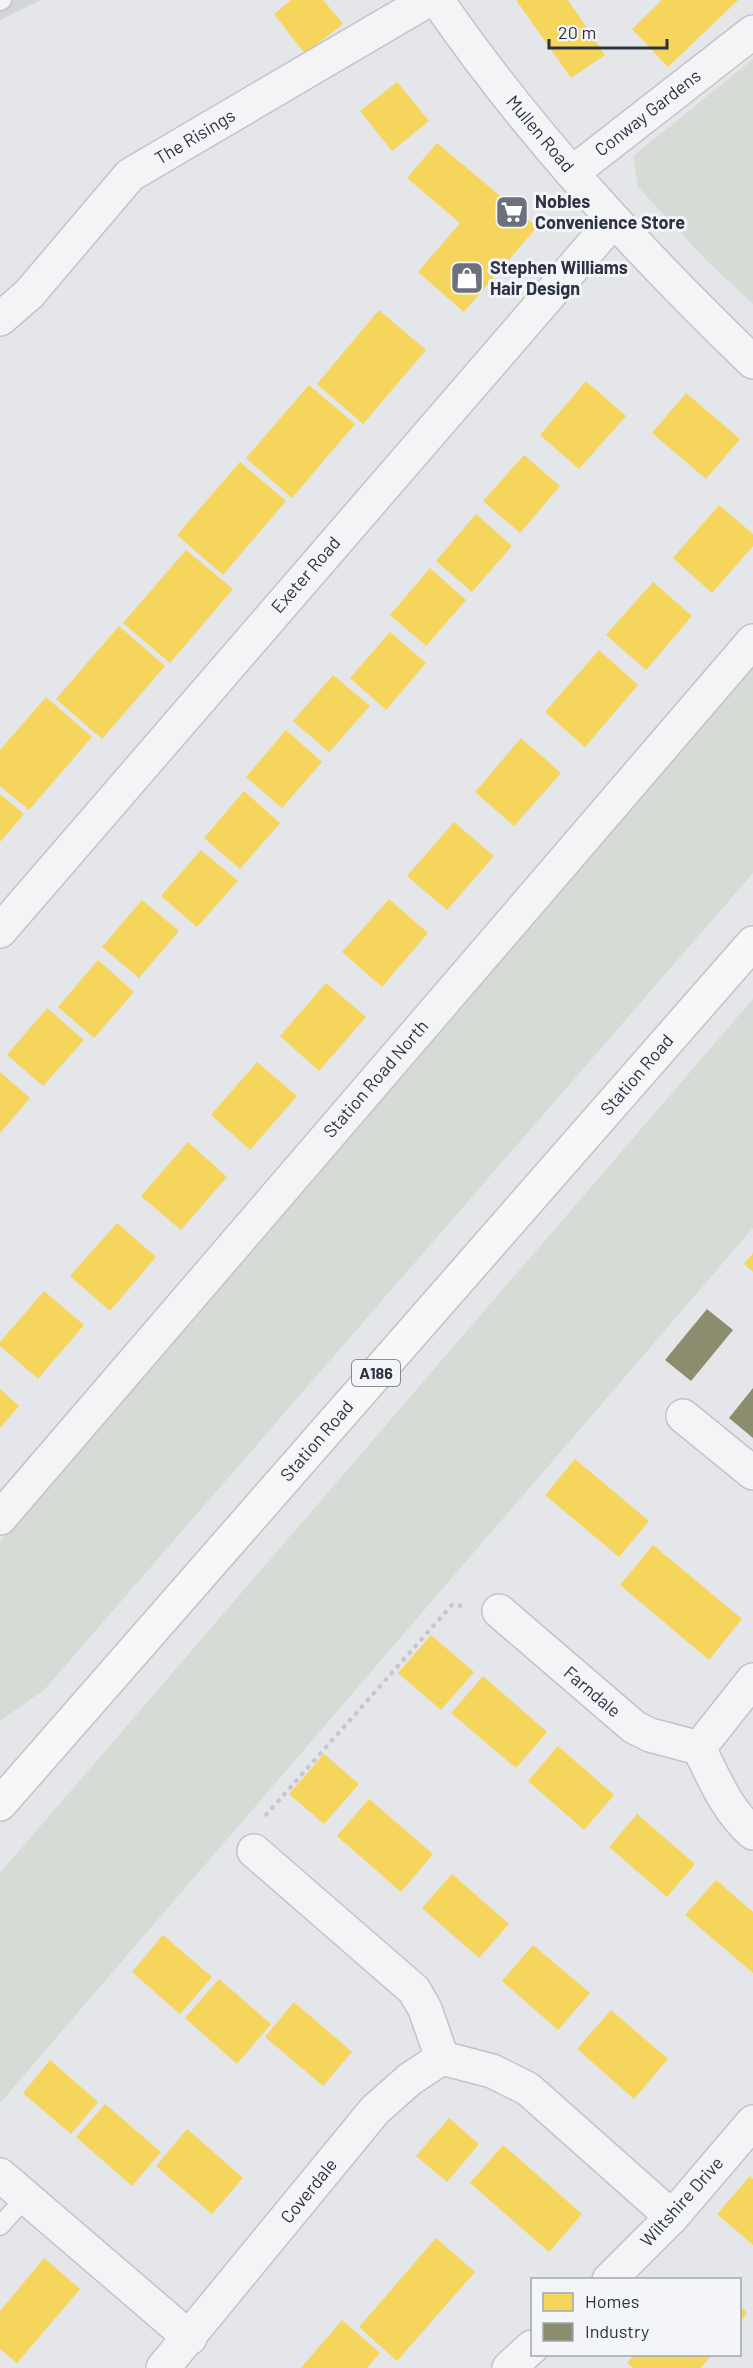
<svg xmlns="http://www.w3.org/2000/svg" width="753" height="2368" font-family="Barlow,sans-serif">
	<rect width="100%" height="100%" fill="#e4e6e9"/>
	<path fill="#d3d5dc" d="M 0,0 L 41,0 L 0,20 Z"/>
	<path fill="#d4dcd5" d="M 753,59 L 753,304 L 704,258 L 638,187 L 633,156 Z
		M 753,668 L 753,873 L 44,1690 L 0,1721 L 0,1541 L 554,896 Z
		M 753,999 L 753,1228 L 0,2103 L 0,1873 Z"/>
	<path fill="#f6d55c" d="M 291,0 L 323,0 L 343,24 L 305,54 L 274,14 Z
		M 516,0 L 568,0 L 605,55 L 571,78 Z
		M 662,0 L 738,0 L 668,67 L 632,29 Z
		M 397,82 L 429,121 L 392,151 L 360,111 Z
		M 437,143 L 537,227 L 464,312 L 418,272 L 460,223 L 407,178 Z
		M 379,310 L 426,350 L 363,424 L 317,384 Z
		M 586,381 L 626,416 L 579,469 L 540,435 Z
		M 309,385 L 355,424 L 292,498 L 246,458 Z
		M 686,393 L 740,439 L 706,479 L 652,433 Z
		M 524,455 L 560,486 L 520,533 L 483,501 Z
		M 240,462 L 286,501 L 223,575 L 177,535 Z
		M 719,505 L 753,534 L 753,546 L 712,593 L 673,558 Z
		M 476,514 L 512,546 L 472,592 L 436,561 Z
		M 186,550 L 233,589 L 170,663 L 123,623 Z
		M 430,568 L 466,600 L 426,646 L 390,615 Z
		M 653,582 L 692,616 L 646,670 L 606,635 Z
		M 119,626 L 165,666 L 102,739 L 56,699 Z
		M 390,632 L 426,663 L 386,710 L 350,678 Z
		M 599,650 L 638,685 L 585,747 L 545,712 Z
		M 333,675 L 370,706 L 329,752 L 293,721 Z
		M 46,697 L 92,737 L 29,810 L 0,786 L 0,750 Z
		M 286,730 L 322,762 L 282,808 L 246,777 Z
		M 521,738 L 561,773 L 514,826 L 475,792 Z
		M 244,791 L 280,823 L 240,869 L 204,838 Z
		M 0,794 L 24,814 L 0,842 Z
		M 454,822 L 494,856 L 447,910 L 407,876 Z
		M 201,850 L 238,881 L 197,927 L 161,896 Z
		M 389,899 L 428,933 L 382,987 L 342,952 Z
		M 142,900 L 179,931 L 139,978 L 102,947 Z
		M 98,960 L 134,992 L 94,1038 L 58,1007 Z
		M 326,983 L 366,1017 L 319,1071 L 280,1036 Z
		M 47,1008 L 84,1040 L 43,1086 L 7,1055 Z
		M 257,1062 L 297,1096 L 250,1150 L 211,1115 Z
		M 0,1072 L 30,1098 L 0,1133 Z
		M 188,1142 L 227,1177 L 181,1230 L 141,1196 Z
		M 117,1223 L 156,1257 L 110,1311 L 70,1276 Z
		M 753,1253 L 753,1272 L 744,1264 Z
		M 44,1291 L 84,1325 L 38,1379 L 0,1346 L 0,1342 Z
		M 0,1389 L 19,1406 L 0,1428 Z
		M 575,1459 L 649,1521 L 619,1557 L 545,1495 Z
		M 653,1545 L 742,1619 L 709,1660 L 620,1585 Z
		M 431,1635 L 474,1672 L 441,1710 L 398,1673 Z
		M 483,1676 L 547,1732 L 516,1768 L 451,1713 Z
		M 558,1746 L 614,1795 L 584,1830 L 528,1781 Z
		M 324,1754 L 359,1784 L 324,1824 L 289,1794 Z
		M 369,1799 L 433,1854 L 401,1892 L 337,1836 Z
		M 637,1814 L 695,1864 L 667,1897 L 609,1847 Z
		M 452,1874 L 509,1924 L 479,1958 L 422,1908 Z
		M 716,1880 L 753,1912 L 753,1973 L 685,1915 Z
		M 163,1935 L 212,1977 L 180,2014 L 132,1972 Z
		M 533,1945 L 590,1993 L 558,2030 L 502,1981 Z
		M 219,1979 L 271,2024 L 237,2064 L 185,2018 Z
		M 294,2002 L 352,2052 L 323,2086 L 265,2037 Z
		M 611,2010 L 668,2059 L 634,2099 L 577,2049 Z
		M 50,2060 L 98,2102 L 71,2134 L 23,2093 Z
		M 105,2104 L 161,2152 L 132,2186 L 76,2137 Z
		M 449,2118 L 479,2144 L 447,2182 L 416,2156 Z
		M 187,2129 L 243,2178 L 212,2214 L 156,2166 Z
		M 503,2145 L 582,2214 L 549,2252 L 470,2183 Z
		M 750,2176 L 753,2179 L 753,2245 L 717,2214 Z
		M 436,2238 L 475,2272 L 397,2361 L 359,2327 Z
		M 44,2258 L 80,2289 L 17,2363 L 0,2349 L 0,2311 Z
		M 740,2306 L 747,2313 L 740,2323 Z
		M 342,2320 L 380,2353 L 367,2368 L 301,2368 Z
		M 635,2354 L 712,2354 L 701,2368 L 633,2368 L 627,2363 Z"/>
	<path fill="#8c8c6e" d="M 707,1309 L 733,1330 L 691,1381 L 665,1360 Z
		M 753,1388 L 753,1438 L 729,1418 Z"/>
	<g fill="none" stroke-linecap="round" stroke-linejoin="round">
		<defs>
			<path id="service" d="M 0,1 L 2,0
				M 0,2226 L 26,2197"/>
			<path id="minor" d="M 572,173 L 753,32
				M 0,319 L 29,294 L 130,175 L 428,0
				M 0,931 L 614,220
				M 683,1416 L 753,1473
				M 0,1518 L 753,641
				M 499,1611 L 634,1727 L 650,1735 L 699,1748 C 714,1778 727,1811 753,1833
				M 699,1748 L 753,1680
				M 254,1851 L 414,1990 L 425,2009 L 442,2058 L 492,2071 L 528,2089 L 672,2217
				M 0,2175 L 190,2338
				M 163,2368 L 375,2110 L 410,2079 L 442,2058"/>
			<path id="tertiary" d="M 437,0 C 528,132 638,251 753,362
				M 609,2280 L 672,2217 L 753,2122
				M 509,2368 L 532,2347"/>
			<path id="primary" d="M 0,1804 L 753,943"/>
		</defs>
		<use href="#service" stroke="#c2c4c7" stroke-width="21"/>
		<use href="#minor" stroke="#c2c4c7" stroke-width="36"/>
		<use href="#tertiary" stroke="#c2c4c7" stroke-width="36"/>
		<use href="#primary" stroke="#c1c3c6" stroke-width="36"/>
		<path stroke="#c5c7cb" stroke-width="4" stroke-dasharray="4.5 4.5" stroke-linecap="butt" d="M 265,1816 L 452,1605 L 462,1606"/>
		<use href="#service" stroke="#f4f4f6" stroke-width="18"/>
		<use href="#minor" stroke="#f4f4f6" stroke-width="33"/>
		<use href="#tertiary" stroke="#f4f4f6" stroke-width="33"/>
		<use href="#primary" stroke="#f7f7f8" stroke-width="33"/>
	</g>
	<defs>
		<symbol id="supermarket-square" viewBox="-11 -11 22 22"><rect x="-9" y="-9" width="18" height="18" rx="4" fill="#6c717c" stroke="#f3f5f8"/><path d="M-6-5.5h2.5l.6 2H6L4.5 2H-2.5L-4.4-4H-6ZM-1.5 3.2a1.3 1.3 0 1 0 .1 0ZM3 3.2a1.3 1.3 0 1 0 .1 0Z" fill="#fff"/></symbol>
		<symbol id="shop-square" viewBox="-11 -11 22 22"><rect x="-9" y="-9" width="18" height="18" rx="4" fill="#6c717c" stroke="#f3f5f8"/><path d="M-5-2.5h2.3a2.7 3.5 0 0 1 5.4 0H5L5.5 6h-11ZM-1.5-2.5h3a1.5 2.3 0 0 0-3 0Z" fill="#fff"/></symbol>
	</defs>
	<g fill-rule="evenodd">
		<use href="#supermarket-square" x="493" y="193" width="38" height="38"/>
		<use href="#shop-square" x="448" y="259" width="38" height="38"/>
	</g>
	<g text-anchor="middle" stroke-width="6" stroke-linejoin="round" paint-order="stroke">
		<rect fill="#f3f5f8" stroke="#686c79" stroke-width="1.5" x="352" y="1360" width="48" height="26" rx="4.5"/>
		<g font-size="16" font-weight="bold" fill="#2c3242">
			<text x="376" y="1379">A186</text>
		</g>
		<g font-size="18" fill="#2c3242" stroke="#f3f5f8">
			<text transform="translate(648 113) rotate(-38)" y="6">Conway Gardens</text>
			<text transform="translate(540 134) rotate(50)" y="6">Mullen Road</text>
			<text transform="translate(195 137) rotate(-31)" y="6">The Risings</text>
			<text transform="translate(306 575) rotate(-49)" y="6">Exeter Road</text>
			<text transform="translate(637 1075) rotate(-49)" y="6">Station Road</text>
			<text transform="translate(376 1079) rotate(-49)" y="6">Station Road North</text>
			<text transform="translate(317 1441) rotate(-49)" y="6">Station Road</text>
			<text transform="translate(592 1692) rotate(40)" y="6">Farndale</text>
			<text transform="translate(309 2191) rotate(-51)" y="6">Coverdale</text>
			<text transform="translate(682 2202) rotate(-48)" y="6">Wiltshire Drive</text>
		</g>
		<g font-size="18" font-weight="bold" fill="#2c3242" stroke="#f3f5f8" text-anchor="start">
			<text x="535" y="208">Nobles<tspan x="535" dy="21">Convenience Store</tspan></text>
			<text x="490" y="274">Stephen Williams<tspan x="490" dy="21">Hair Design</tspan></text>
		</g>
	</g>
	<rect x="531" y="2278" width="210" height="78" fill="#f3f5f8" stroke="#a3a7af" stroke-width="1.5"/>
	<rect x="543" y="2293" width="30" height="18" fill="#f6d55c" stroke="#a3a7af" stroke-width="1.5"/>
	<text x="585" y="2308" font-size="18" fill="#2c3242">Homes</text>
	<rect x="543" y="2323" width="30" height="18" fill="#8c8c6e" stroke="#a3a7af" stroke-width="1.5"/>
	<text x="585" y="2338" font-size="18" fill="#2c3242">Industry</text>
	<path d="M549 39v9h118v-9" fill="none" stroke="#2c3242" stroke-width="3"/>
	<text x="558" y="39" font-size="18" fill="#2c3242" stroke="#f3f5f8" stroke-width="4.5" paint-order="stroke">20 m</text>
</svg>
